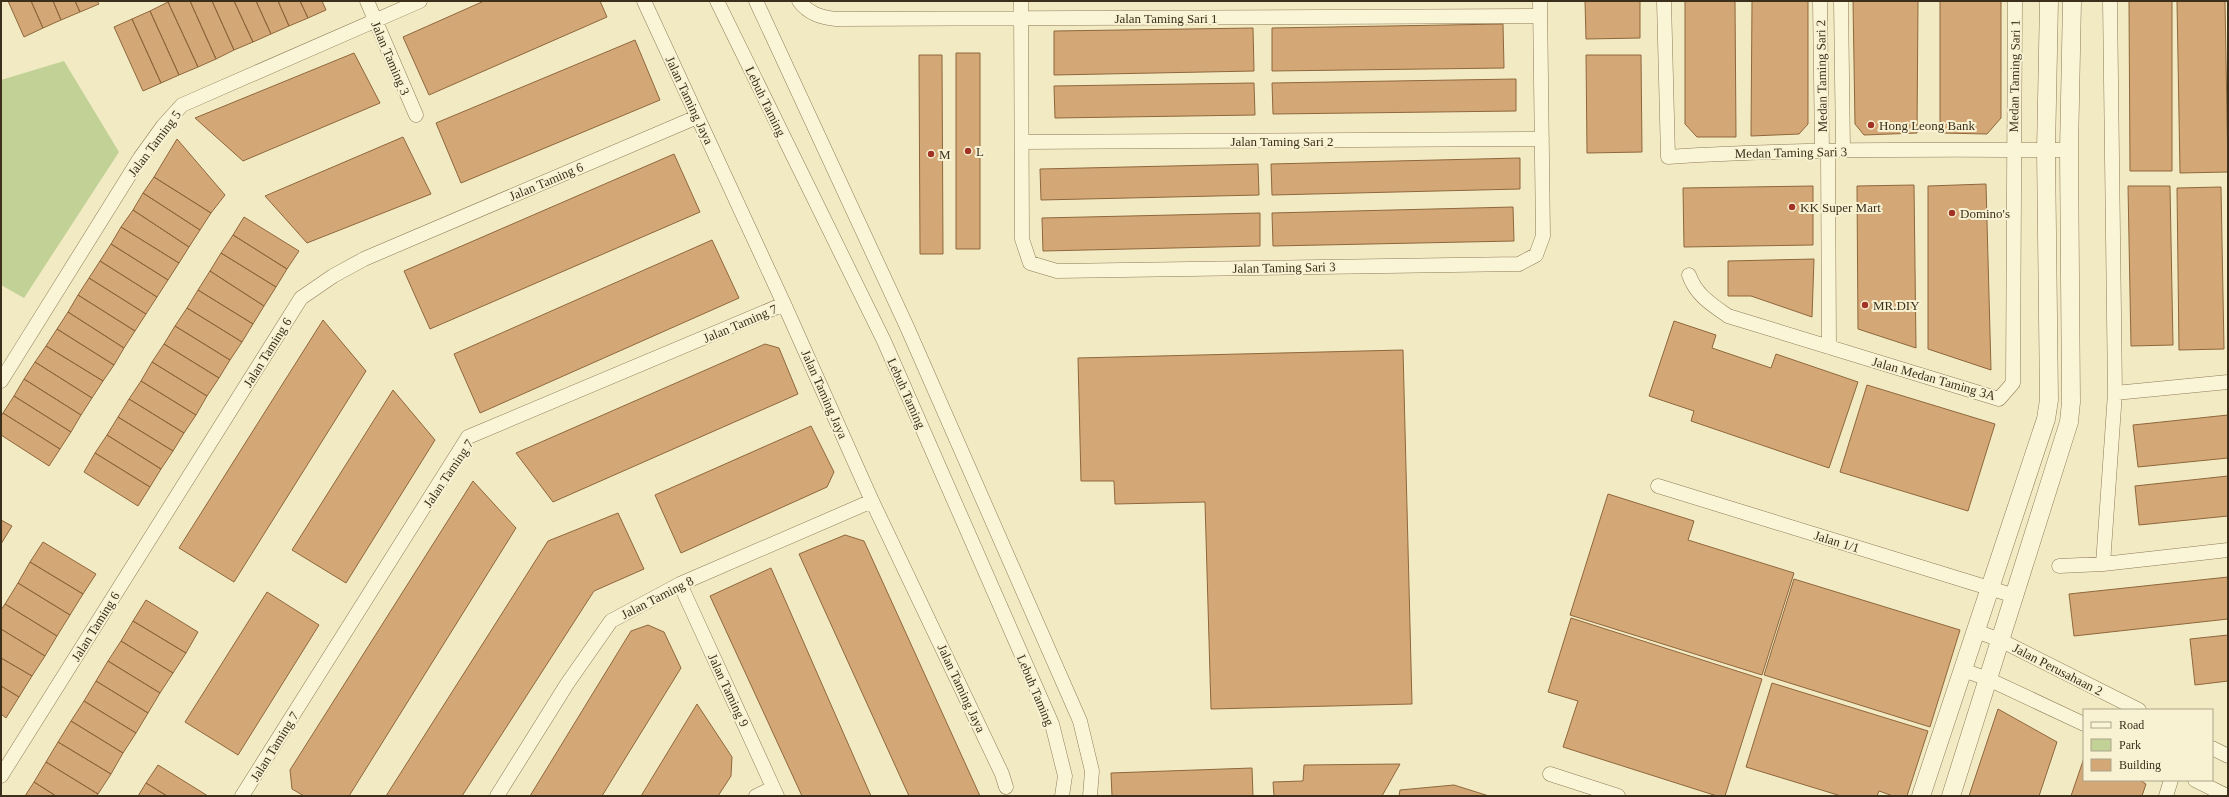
<svg xmlns="http://www.w3.org/2000/svg" width="2229" height="797" font-family="'Times New Roman',serif">
	<rect width="100%" height="100%" fill="#f2eac3"/>
	<path fill="#c2d196" d="M 64,61 L 119,152 L 24,298 L 1,285 L 1,80 Z"/>
	<path fill="#d3a876" stroke="#8f673c" d="M 8,1 L 31,1 L 43,28 L 24,37 Z
		M 31,1 L 53,1 L 61,20 L 43,28 Z
		M 53,1 L 75,1 L 80,12 L 61,20 Z
		M 75,1 L 97,1 L 99,4 L 80,12 Z
		M 172,1 L 190,1 L 216,59 L 198,67 L 168,2 Z
		M 190,1 L 212,1 L 234,50 L 216,59 Z
		M 212,1 L 234,1 L 253,42 L 234,50 Z
		M 234,1 L 256,1 L 271,34 L 253,42 Z
		M 256,1 L 278,1 L 289,26 L 271,34 Z
		M 278,1 L 300,1 L 308,18 L 289,26 Z
		M 300,1 L 322,1 L 326,10 L 308,18 Z
		M 484,1 L 600,1 L 607,17 L 429,95 L 403,37 Z
		M 1585,1 L 1640,1 L 1640,38 L 1586,39 Z
		M 1685,1 L 1735,1 L 1736,137 L 1697,137 L 1685,124 Z
		M 1752,1 L 1808,1 L 1808,124 L 1799,134 L 1751,136 Z
		M 1853,1 L 1918,1 L 1917,133 L 1864,135 L 1855,124 Z
		M 1940,1 L 2001,1 L 2001,118 L 1987,134 L 1940,133 Z
		M 2129,1 L 2172,1 L 2172,171 L 2130,171 Z
		M 2177,1 L 2225,1 L 2228,172 L 2180,173 Z
		M 168,2 L 198,67 L 179,75 L 150,11 Z
		M 150,11 L 179,75 L 161,83 L 132,19 Z
		M 132,19 L 161,83 L 143,91 L 114,27 Z
		M 1503,24 L 1504,68 L 1272,71 L 1272,28 Z
		M 1253,28 L 1254,71 L 1054,75 L 1054,31 Z
		M 635,40 L 660,100 L 461,183 L 436,123 Z
		M 354,53 L 380,103 L 243,161 L 195,118 Z
		M 956,53 L 980,53 L 980,249 L 956,249 Z
		M 919,55 L 942,55 L 943,254 L 920,254 Z
		M 1586,55 L 1641,55 L 1642,152 L 1587,153 Z
		M 1516,79 L 1516,111 L 1273,114 L 1272,83 Z
		M 1254,83 L 1255,115 L 1055,118 L 1054,86 Z
		M 403,137 L 431,194 L 307,243 L 265,196 Z
		M 177,139 L 225,195 L 211,213 L 154,177 Z
		M 674,154 L 700,212 L 430,329 L 404,271 Z
		M 1520,158 L 1520,189 L 1272,195 L 1271,164 Z
		M 1258,164 L 1259,195 L 1041,200 L 1040,169 Z
		M 154,177 L 211,213 L 200,230 L 143,193 Z
		M 1986,184 L 1991,370 L 1928,349 L 1928,186 Z
		M 1914,185 L 1916,348 L 1858,329 L 1857,186 Z
		M 1813,186 L 1813,245 L 1684,247 L 1683,188 Z
		M 2128,186 L 2170,186 L 2173,345 L 2131,346 Z
		M 2221,187 L 2224,349 L 2179,350 L 2177,188 Z
		M 143,193 L 200,230 L 189,247 L 133,210 Z
		M 1513,207 L 1514,241 L 1273,246 L 1272,213 Z
		M 133,210 L 189,247 L 179,263 L 121,227 Z
		M 1260,213 L 1260,246 L 1043,251 L 1042,218 Z
		M 244,217 L 299,251 L 287,269 L 233,235 Z
		M 121,227 L 179,263 L 168,280 L 111,244 Z
		M 233,235 L 287,269 L 276,287 L 221,253 Z
		M 712,240 L 739,298 L 480,413 L 454,354 Z
		M 111,244 L 168,280 L 157,297 L 100,261 Z
		M 221,253 L 276,287 L 264,306 L 210,271 Z
		M 1814,259 L 1812,317 L 1751,296 L 1728,296 L 1728,261 Z
		M 100,261 L 157,297 L 146,314 L 89,278 Z
		M 210,271 L 264,306 L 253,324 L 198,290 Z
		M 89,278 L 146,314 L 135,331 L 78,295 Z
		M 198,290 L 253,324 L 242,342 L 187,308 Z
		M 78,295 L 135,331 L 124,348 L 68,312 Z
		M 187,308 L 242,342 L 230,360 L 175,326 Z
		M 68,312 L 124,348 L 114,365 L 57,329 Z
		M 323,320 L 366,371 L 234,582 L 179,548 Z
		M 1674,321 L 1716,335 L 1712,348 L 1771,368 L 1776,354 L 1858,382 L 1829,468 L 1691,421 L 1694,411 L 1649,396 Z
		M 175,326 L 230,360 L 219,378 L 164,344 Z
		M 57,329 L 114,365 L 103,381 L 46,346 Z
		M 164,344 L 219,378 L 207,396 L 152,362 Z
		M 765,344 L 779,348 L 798,394 L 553,502 L 516,453 Z
		M 46,346 L 103,381 L 92,398 L 35,362 Z
		M 1403,350 L 1412,704 L 1211,709 L 1205,502 L 1115,504 L 1114,481 L 1081,481 L 1078,358 Z
		M 35,362 L 92,398 L 81,415 L 24,379 Z
		M 152,362 L 207,396 L 196,415 L 141,381 Z
		M 24,379 L 81,415 L 71,432 L 14,396 Z
		M 141,381 L 196,415 L 184,433 L 129,399 Z
		M 1867,385 L 1995,424 L 1968,511 L 1840,472 Z
		M 393,390 L 435,440 L 346,583 L 292,550 Z
		M 14,396 L 71,432 L 60,449 L 3,413 Z
		M 129,399 L 184,433 L 173,451 L 118,417 Z
		M 3,413 L 60,449 L 49,466 L 1,435 L 1,416 Z
		M 2228,415 L 2228,458 L 2138,467 L 2133,425 Z
		M 118,417 L 173,451 L 161,469 L 107,435 Z
		M 811,426 L 834,472 L 827,487 L 681,553 L 655,495 Z
		M 107,435 L 161,469 L 150,487 L 95,453 Z
		M 95,453 L 150,487 L 138,506 L 84,472 Z
		M 2228,476 L 2228,516 L 2139,525 L 2135,486 Z
		M 473,481 L 516,528 L 349,796 L 304,796 L 292,789 L 290,770 Z
		M 1608,494 L 1694,521 L 1688,540 L 1794,573 L 1762,675 L 1570,615 Z
		M 618,513 L 644,569 L 594,591 L 462,796 L 386,796 L 548,541 Z
		M 1,520 L 12,526 L 1,544 Z
		M 845,535 L 864,541 L 980,796 L 909,796 L 799,554 Z
		M 43,542 L 96,574 L 83,594 L 30,562 Z
		M 30,562 L 83,594 L 70,615 L 18,583 Z
		M 771,568 L 871,796 L 802,796 L 710,596 Z
		M 2228,577 L 2228,619 L 2074,636 L 2069,594 Z
		M 1794,579 L 1960,630 L 1930,727 L 1764,675 Z
		M 18,583 L 70,615 L 57,636 L 5,604 Z
		M 267,592 L 319,625 L 238,755 L 185,722 Z
		M 146,600 L 198,632 L 186,653 L 133,621 Z
		M 5,604 L 57,636 L 45,656 L 1,629 L 1,610 Z
		M 1571,618 L 1762,679 L 1725,796 L 1717,796 L 1563,747 L 1578,701 L 1548,692 Z
		M 133,621 L 186,653 L 173,673 L 121,641 Z
		M 648,625 L 664,632 L 681,668 L 602,796 L 530,796 L 631,631 Z
		M 1,629 L 45,656 L 32,676 L 1,658 Z
		M 2228,635 L 2228,681 L 2195,685 L 2190,639 Z
		M 121,641 L 173,673 L 160,693 L 108,661 Z
		M 1,658 L 32,676 L 19,697 L 1,686 Z
		M 108,661 L 160,693 L 148,713 L 96,681 Z
		M 96,681 L 148,713 L 136,733 L 84,701 Z
		M 1772,683 L 1928,731 L 1907,796 L 1893,796 L 1879,791 L 1877,796 L 1841,796 L 1746,767 Z
		M 1,686 L 19,697 L 6,718 L 1,714 Z
		M 84,701 L 136,733 L 123,753 L 71,721 Z
		M 697,704 L 732,757 L 731,776 L 718,796 L 641,796 Z
		M 1998,709 L 2057,742 L 2039,796 L 1969,796 Z
		M 71,721 L 123,753 L 111,774 L 58,742 Z
		M 58,742 L 111,774 L 98,794 L 46,762 Z
		M 2084,758 L 2084,780 L 2140,780 L 2146,784 L 2142,796 L 2071,796 Z
		M 46,762 L 98,794 L 97,796 L 56,796 L 34,782 Z
		M 1400,764 L 1382,796 L 1274,796 L 1273,782 L 1303,781 L 1304,765 Z
		M 158,765 L 208,796 L 167,796 L 146,783 Z
		M 1252,768 L 1253,796 L 1112,796 L 1111,773 Z
		M 34,782 L 56,796 L 25,796 Z
		M 146,783 L 167,796 L 138,796 Z
		M 1454,785 L 1489,796 L 1399,796 L 1400,790 Z"/>
	<g fill="none" stroke-linecap="round" stroke-linejoin="round">
		<defs>
			<path id="minor" d="M 367,1 L 416,115
				M 644,1 L 784,304 L 872,501 L 1002,774 L 1006,787
				M 717,1 L 884,341 L 1052,724 L 1065,776 L 1062,796
				M 756,1 L 907,327 L 1080,721 L 1092,771 L 1090,796
				M 799,1 C 809,14 820,17 836,19 L 1540,16
				M 1021,1 L 1022,239 L 1030,263 L 1057,271 L 1519,264 L 1536,255 L 1543,236 L 1540,1
				M 1664,1 L 1668,157 C 1802,148 1935,150 2069,150
				M 1820,1 L 1822,151
				M 1841,1 L 1843,150
				M 1022,142 L 1542,139
				M 1828,151 L 1829,347
				M 1689,275 C 1696,295 1711,304 1728,316 L 1999,399 L 2013,383 L 2015,1
				M 1,381 L 140,158 L 163,126 L 182,105 L 420,1
				M 2115,393 L 2228,382
				M 1658,486 L 2015,596
				M 2103,564 L 2228,550
				M 2059,566 L 2103,564 L 2115,393 L 2110,1
				M 680,584 L 777,796
				M 1976,631 L 2000,640 L 2139,710
				M 1963,670 L 1988,679 L 2084,724
				M 2212,748 L 2228,756
				M 1550,774 L 1618,796
				M 1,776 L 301,298 L 333,276 L 364,259 L 697,117
				M 2195,780 L 2227,796
				M 242,796 L 468,437 L 784,304
				M 497,796 L 567,684 L 611,621 L 680,584 L 872,501
				M 756,796 L 773,788
				M 2166,796 L 2171,780"/>
			<path id="tertiary" d="M 1921,796 L 2046,419 L 2049,400 L 2046,150 L 2049,1
				M 1951,796 L 2069,422 L 2071,402 L 2069,150 L 2072,1"/>
		</defs>
		<use href="#minor" stroke="#8e7b58" stroke-width="15"/>
		<use href="#tertiary" stroke="#8e7b58" stroke-width="19"/>
		<use href="#minor" stroke="#fbf5d7" stroke-width="14"/>
		<use href="#tertiary" stroke="#fbf5d7" stroke-width="18"/>
	</g>
	<g fill="#a23223" stroke="#f8f2d3" stroke-width="1.5">
		<circle cx="1871" cy="125" r="4"/>
		<circle cx="968" cy="151" r="4"/>
		<circle cx="931" cy="154" r="4"/>
		<circle cx="1792" cy="207" r="4"/>
		<circle cx="1952" cy="213" r="4"/>
		<circle cx="1865" cy="305" r="4"/>
	</g>
	<g text-anchor="middle" stroke-width="4" stroke-linejoin="round" paint-order="stroke">
		<g font-size="13" fill="#3c301d" stroke="#f8f2d3">
			<text x="1166" y="23">Jalan Taming Sari 1</text>
			<text transform="translate(391 58) rotate(67)" y="5">Jalan Taming 3</text>
			<text transform="translate(1821 76) rotate(-91)" y="5">Medan Taming Sari 2</text>
			<text transform="translate(2014 76) rotate(-89)" y="5">Medan Taming Sari 1</text>
			<text transform="translate(690 100) rotate(65)" y="5">Jalan Taming Jaya</text>
			<text transform="translate(766 101) rotate(64)" y="5">Lebuh Taming</text>
			<text x="1282" y="146">Jalan Taming Sari 2</text>
			<text transform="translate(154 143) rotate(-53)" y="5">Jalan Taming 5</text>
			<text transform="translate(1791 152) rotate(-1)" y="5">Medan Taming Sari 3</text>
			<text transform="translate(546 181) rotate(-23)" y="5">Jalan Taming 6</text>
			<text transform="translate(1284 267) rotate(-1)" y="5">Jalan Taming Sari 3</text>
			<text transform="translate(740 323) rotate(-23)" y="5">Jalan Taming 7</text>
			<text transform="translate(267 352) rotate(-58)" y="5">Jalan Taming 6</text>
			<text transform="translate(1934 378) rotate(16)" y="5">Jalan Medan Taming 3A</text>
			<text transform="translate(907 393) rotate(66)" y="5">Lebuh Taming</text>
			<text transform="translate(825 394) rotate(66)" y="5">Jalan Taming Jaya</text>
			<text transform="translate(448 473) rotate(-56)" y="5">Jalan Taming 7</text>
			<text transform="translate(1837 541) rotate(17)" y="5">Jalan 1/1</text>
			<text transform="translate(657 597) rotate(-27)" y="5">Jalan Taming 8</text>
			<text transform="translate(95 626) rotate(-58)" y="5">Jalan Taming 6</text>
			<text transform="translate(2058 669) rotate(27)" y="5">Jalan Perusahaan 2</text>
			<text transform="translate(962 688) rotate(65)" y="5">Jalan Taming Jaya</text>
			<text transform="translate(729 690) rotate(65)" y="5">Jalan Taming 9</text>
			<text transform="translate(1036 690) rotate(67)" y="5">Lebuh Taming</text>
			<text transform="translate(274 746) rotate(-58)" y="5">Jalan Taming 7</text>
		</g>
		<g font-size="13" fill="#3c301d" stroke="#f8f2d3" text-anchor="start">
			<text x="1879" y="130">Hong Leong Bank</text>
			<text x="976" y="156">L</text>
			<text x="939" y="159">M</text>
			<text x="1800" y="212">KK Super Mart</text>
			<text x="1960" y="218">Domino's</text>
			<text x="1873" y="310">MR.DIY</text>
		</g>
	</g>
	<rect width="2229" height="797" fill="none" stroke="#3c301d" stroke-width="4"/>
	<rect x="2083" y="709" width="130" height="72" fill="#f8f2d3" stroke="#ada48a"/>
	<rect x="2091" y="722" width="20" height="6" fill="#fbf5d7" stroke="#ada48a"/>
	<text x="2119" y="729" font-size="12" fill="#3c301d">Road</text>
	<rect x="2091" y="739" width="20" height="12" fill="#c2d196" stroke="#ada48a"/>
	<text x="2119" y="749" font-size="12" fill="#3c301d">Park</text>
	<rect x="2091" y="759" width="20" height="12" fill="#d3a876" stroke="#ada48a"/>
	<text x="2119" y="769" font-size="12" fill="#3c301d">Building</text>
</svg>
